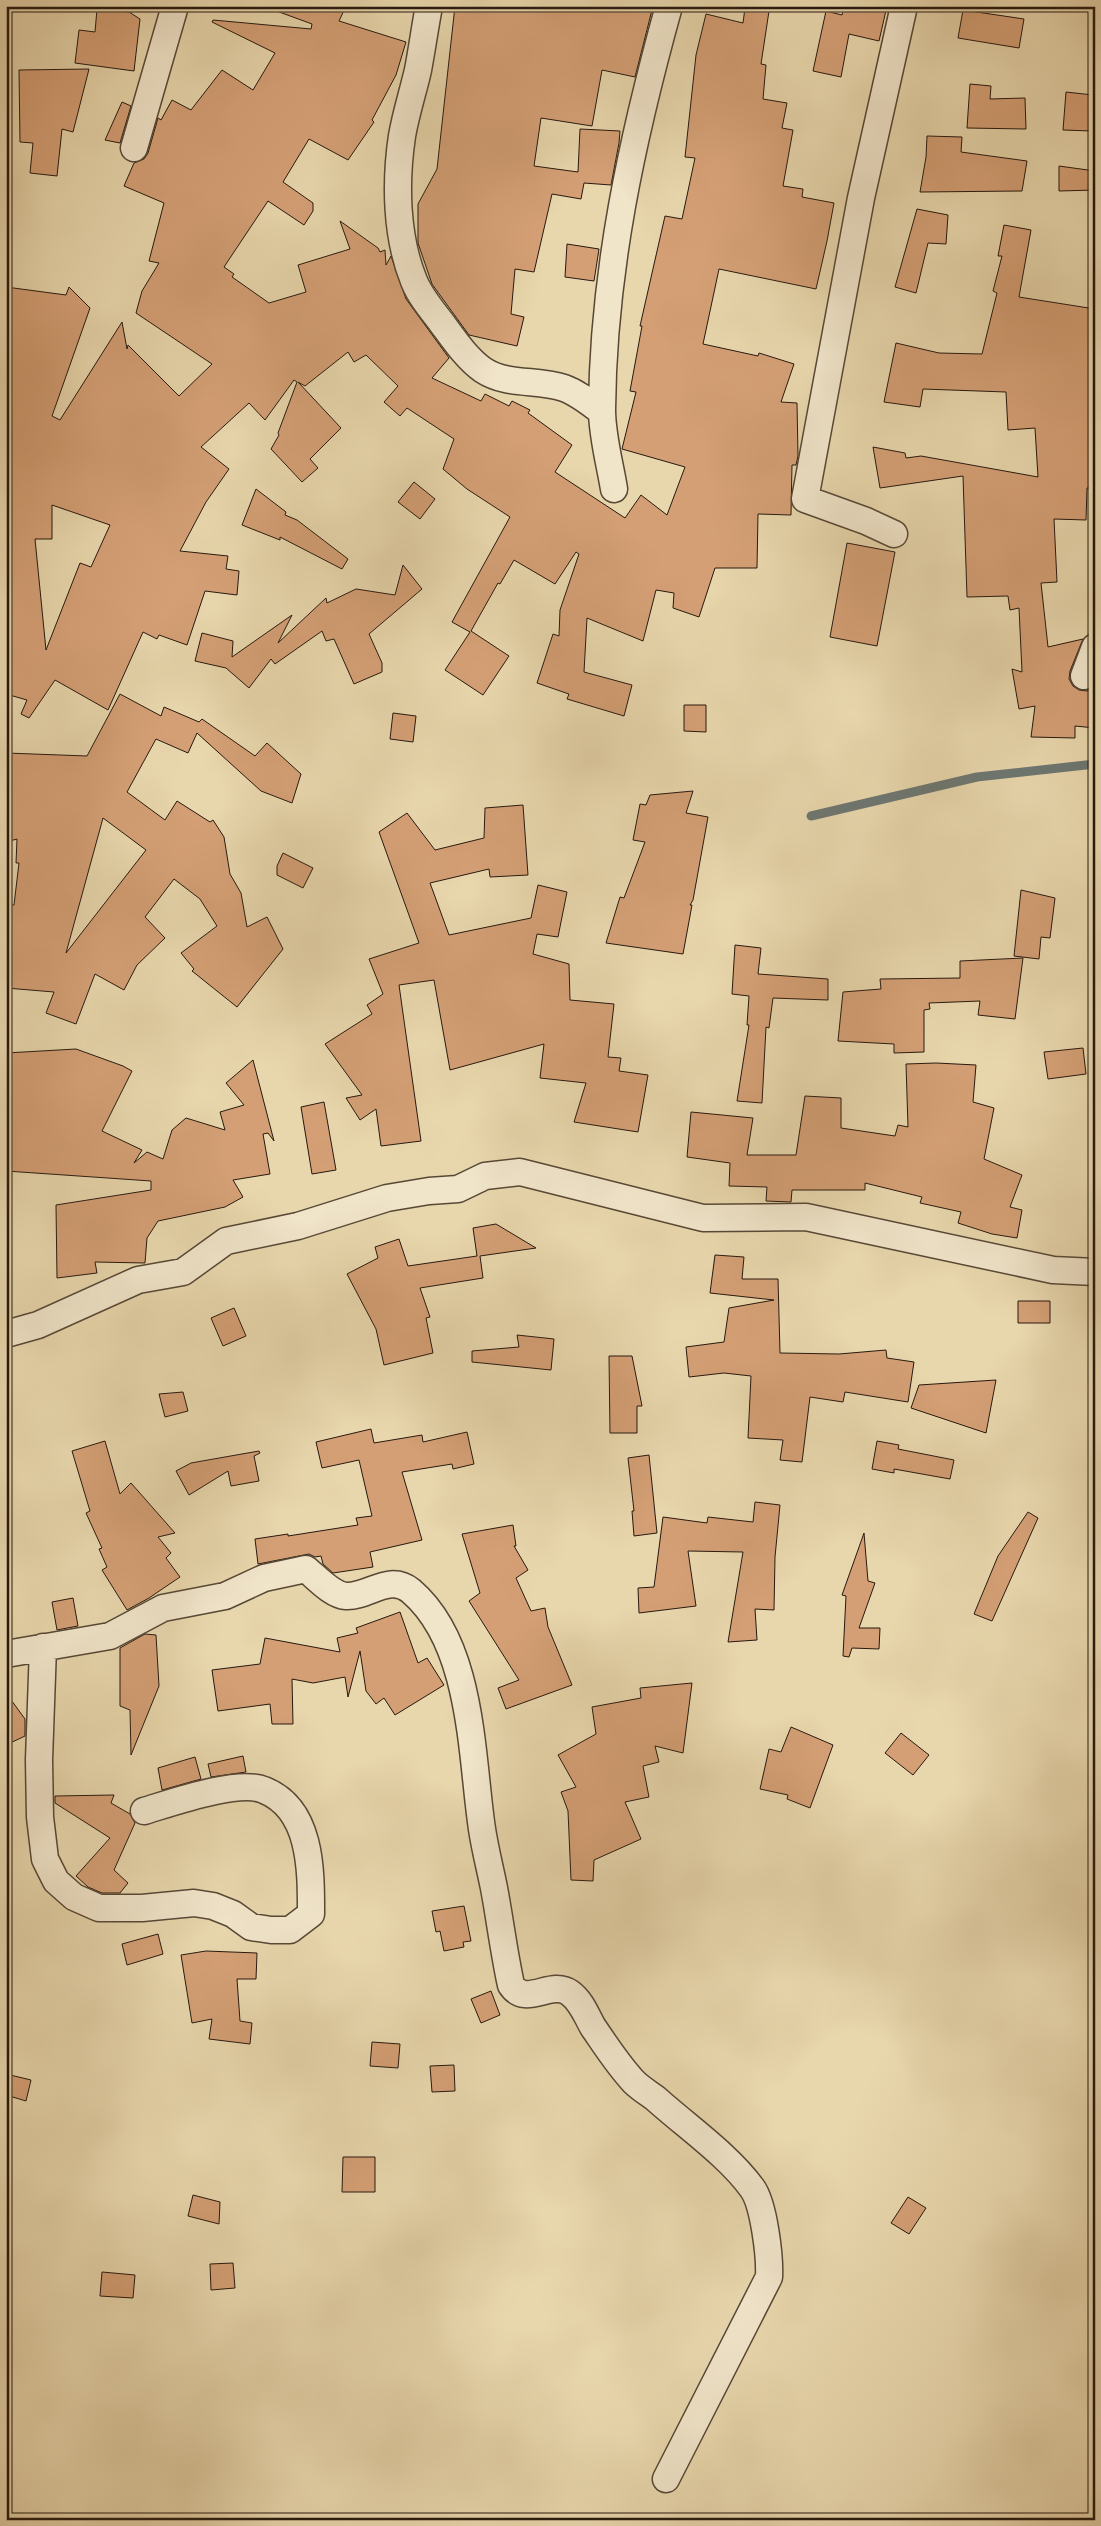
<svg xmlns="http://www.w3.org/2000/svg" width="1101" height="2526" font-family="Cardo,serif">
	<rect width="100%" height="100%" fill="#e8d6ac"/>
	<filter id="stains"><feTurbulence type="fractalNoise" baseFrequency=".004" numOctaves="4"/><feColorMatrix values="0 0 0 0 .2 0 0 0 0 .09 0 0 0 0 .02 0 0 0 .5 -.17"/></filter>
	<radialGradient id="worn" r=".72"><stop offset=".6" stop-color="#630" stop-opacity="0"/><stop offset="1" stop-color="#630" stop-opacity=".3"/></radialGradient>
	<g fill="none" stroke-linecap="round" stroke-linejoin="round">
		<path stroke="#6d7772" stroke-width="9" d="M 811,816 L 977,777 L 1095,764"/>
	</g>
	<path fill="#d49f75" stroke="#27190f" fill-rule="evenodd" d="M 272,6 L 346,6 L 339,21 L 406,42 L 396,75 L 372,120 L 374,122 L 348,160 L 309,139 L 283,182 L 313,203 L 313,211 L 304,225 L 268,201 L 224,267 L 234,274 L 232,277 L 269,303 L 306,292 L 298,265 L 350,249 L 340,221 L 378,248 L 380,252 L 385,250 L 386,265 L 391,256 L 406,299 L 449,358 L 432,378 L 481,401 L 485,394 L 509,406 L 512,401 L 530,410 L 528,413 L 572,445 L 555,472 L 625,518 L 641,495 L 667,515 L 685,467 L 622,449 L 636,392 L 630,391 L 642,326 L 640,326 L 665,216 L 682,219 L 695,158 L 685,157 L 696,55 L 706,14 L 743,23 L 745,8 L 769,11 L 761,64 L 766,65 L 763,99 L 787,103 L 782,128 L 793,130 L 783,186 L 803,189 L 802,197 L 834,203 L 827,241 L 816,289 L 719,269 L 703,344 L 758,356 L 759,353 L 794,364 L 781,402 L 797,403 L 798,456 L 796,465 L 792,465 L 791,515 L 758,514 L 757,568 L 715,568 L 699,617 L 673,608 L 674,593 L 656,590 L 643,641 L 587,618 L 584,672 L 632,685 L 624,716 L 567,699 L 569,694 L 537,683 L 553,634 L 559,636 L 560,610 L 579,554 L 576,552 L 555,584 L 514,560 L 500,584 L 498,583 L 471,631 L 509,656 L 483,695 L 445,670 L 470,632 L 452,622 L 510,517 L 467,489 L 443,469 L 454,439 L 407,408 L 400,416 L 384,402 L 398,386 L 366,355 L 354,362 L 348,352 L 305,386 L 298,382 L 341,428 L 310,459 L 318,468 L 302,482 L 271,449 L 279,435 L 278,433 L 297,382 L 294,380 L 265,420 L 249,403 L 201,447 L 229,469 L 206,502 L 180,551 L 228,556 L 226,569 L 239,571 L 237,595 L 205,591 L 187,645 L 159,635 L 157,639 L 143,632 L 108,710 L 55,680 L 29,718 L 21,714 L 27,700 L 6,694 L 6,287 L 66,295 L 69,287 L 90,308 L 52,416 L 60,420 L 122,322 L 127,349 L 128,345 L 179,396 L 212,364 L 136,313 L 142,291 L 159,263 L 149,261 L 164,203 L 124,186 L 134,163 L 144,159 L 148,153 L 158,118 L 161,120 L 172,100 L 191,110 L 222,70 L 253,90 L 275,53 L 212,22 L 213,20 L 311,29 L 312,24 L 271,9 ZM 52,505 L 110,525 L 91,567 L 80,563 L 46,650 L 35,539 L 52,539 Z
		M 455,6 L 653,6 L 635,77 L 602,70 L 592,126 L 541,118 L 534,166 L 578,172 L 580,129 L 620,131 L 619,143 L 611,185 L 584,183 L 581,199 L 552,194 L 534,272 L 515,269 L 511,314 L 524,317 L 517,346 L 469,335 L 432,284 L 418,243 L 418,204 L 437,169 Z
		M 844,6 L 887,6 L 879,41 L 849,34 L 841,77 L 813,71 L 826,11 L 842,15 Z
		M 97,9 L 129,12 L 140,19 L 134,71 L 75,63 L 79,30 L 95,32 Z
		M 963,10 L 1024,19 L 1019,48 L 958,38 Z
		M 89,69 L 73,132 L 62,129 L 57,176 L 30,173 L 33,143 L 20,142 L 19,70 Z
		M 970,84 L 991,86 L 990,99 L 1025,98 L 1026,129 L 967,128 Z
		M 1066,92 L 1093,95 L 1092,131 L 1063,130 Z
		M 122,102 L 131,106 L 120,143 L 105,140 Z
		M 927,136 L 962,137 L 961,152 L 1027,161 L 1022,191 L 920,192 L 926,157 Z
		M 1059,166 L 1095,171 L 1095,190 L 1059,191 Z
		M 917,209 L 948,215 L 946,244 L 928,243 L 916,293 L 895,287 Z
		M 1004,225 L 1031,230 L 1019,297 L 1095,309 L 1095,488 L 1087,488 L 1086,520 L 1054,519 L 1057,582 L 1041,583 L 1048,647 L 1083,639 L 1070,671 L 1069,679 L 1073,686 L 1079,690 L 1087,691 L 1095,686 L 1095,728 L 1075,726 L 1075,738 L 1031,737 L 1035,706 L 1019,709 L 1012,669 L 1022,672 L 1019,608 L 1010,610 L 1008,596 L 967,597 L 963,476 L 880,488 L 873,447 L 905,453 L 906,458 L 921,456 L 1038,477 L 1035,428 L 1008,430 L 1006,392 L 923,389 L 920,407 L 884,402 L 896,343 L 939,353 L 982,354 L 997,293 L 993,291 L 1002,256 L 998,256 Z
		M 567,244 L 599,249 L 594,281 L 565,277 Z
		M 414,482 L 435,499 L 420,519 L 398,502 Z
		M 256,489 L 286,512 L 285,515 L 297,520 L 348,559 L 342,569 L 280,537 L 280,540 L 242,525 Z
		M 847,543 L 895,552 L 877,646 L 830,637 Z
		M 403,565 L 422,589 L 369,634 L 382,663 L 382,672 L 354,684 L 334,639 L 326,641 L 322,631 L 275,664 L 271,659 L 249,688 L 226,668 L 195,661 L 202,633 L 233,641 L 232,657 L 292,615 L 278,643 L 326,598 L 327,603 L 356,589 L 395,595 Z
		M 120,694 L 161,716 L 164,707 L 199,722 L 202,719 L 255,756 L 267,743 L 301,774 L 292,803 L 261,791 L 197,733 L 188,753 L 156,739 L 127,792 L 165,820 L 177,801 L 210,822 L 213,820 L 224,837 L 230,874 L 241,893 L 247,927 L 267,917 L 283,949 L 237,1007 L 192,971 L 194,969 L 181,953 L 217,926 L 200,899 L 174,879 L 145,917 L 165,938 L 137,965 L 124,990 L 95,974 L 76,1024 L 46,1013 L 54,992 L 6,988 L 6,905 L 14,905 L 19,863 L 16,863 L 17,839 L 6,842 L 6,753 L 87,756 ZM 103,818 L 146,850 L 66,953 Z
		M 684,705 L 706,705 L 706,732 L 684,731 Z
		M 393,713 L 416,716 L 413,742 L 390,739 Z
		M 693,791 L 686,813 L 708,817 L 693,900 L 690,905 L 692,905 L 683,954 L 606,943 L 620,897 L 624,898 L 645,842 L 633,840 L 640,804 L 646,805 L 650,795 Z
		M 523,805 L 528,875 L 490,877 L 489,869 L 430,883 L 449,935 L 531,918 L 538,885 L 567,892 L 558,937 L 537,934 L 533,954 L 569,964 L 570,1000 L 614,1004 L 608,1057 L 621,1058 L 619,1071 L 648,1075 L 638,1132 L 574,1122 L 586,1083 L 540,1078 L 544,1044 L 450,1070 L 434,980 L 399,985 L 421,1141 L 381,1146 L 376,1109 L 360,1120 L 346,1098 L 362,1095 L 325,1044 L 372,1014 L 367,1005 L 383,994 L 369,959 L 419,943 L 379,832 L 407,813 L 435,850 L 484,838 L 485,808 Z
		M 283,853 L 313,868 L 303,888 L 277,875 L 277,866 Z
		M 1021,890 L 1055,898 L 1050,938 L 1041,937 L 1039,959 L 1014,956 Z
		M 735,945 L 761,948 L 758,974 L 828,979 L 828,1000 L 773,998 L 769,1028 L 766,1027 L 762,1103 L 737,1101 L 749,1025 L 747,1025 L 749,996 L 732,994 Z
		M 1023,958 L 1015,1019 L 978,1015 L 980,1001 L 929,1003 L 930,1009 L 924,1010 L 924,1052 L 894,1053 L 894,1044 L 838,1041 L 843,992 L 881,989 L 880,979 L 960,978 L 960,961 Z
		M 1083,1048 L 1086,1074 L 1048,1079 L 1044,1052 Z
		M 76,1049 L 123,1066 L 132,1071 L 102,1131 L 142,1150 L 134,1163 L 147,1152 L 163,1159 L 172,1130 L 186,1118 L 225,1130 L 220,1112 L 244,1105 L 226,1083 L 253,1060 L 274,1141 L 268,1133 L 263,1134 L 270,1174 L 233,1180 L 243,1197 L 225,1207 L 158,1221 L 147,1238 L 145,1263 L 95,1262 L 97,1273 L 57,1278 L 56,1205 L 151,1190 L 151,1181 L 6,1171 L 6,1053 Z
		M 936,1063 L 976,1065 L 973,1102 L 994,1108 L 984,1159 L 1022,1175 L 1010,1207 L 1022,1210 L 1017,1238 L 992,1234 L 958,1223 L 961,1212 L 920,1203 L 922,1197 L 865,1183 L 865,1190 L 792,1190 L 791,1202 L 766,1201 L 767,1187 L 729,1186 L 730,1163 L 687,1157 L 691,1112 L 753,1118 L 747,1155 L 796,1155 L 805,1096 L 841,1098 L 841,1128 L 895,1136 L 898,1125 L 908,1127 L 906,1064 Z
		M 324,1102 L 336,1170 L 312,1174 L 301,1107 Z
		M 496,1224 L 536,1248 L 480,1256 L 483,1278 L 420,1288 L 430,1317 L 426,1318 L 433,1353 L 384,1365 L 376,1329 L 347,1274 L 378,1258 L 375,1247 L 399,1239 L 408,1266 L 477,1256 L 473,1228 Z
		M 715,1255 L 744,1257 L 742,1279 L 778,1279 L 780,1353 L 839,1354 L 886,1350 L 887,1358 L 914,1362 L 908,1402 L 845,1392 L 843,1402 L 810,1397 L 802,1462 L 780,1460 L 783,1440 L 748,1438 L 751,1376 L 724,1373 L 689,1377 L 686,1347 L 724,1342 L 729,1308 L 774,1300 L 710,1293 Z
		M 1018,1301 L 1050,1301 L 1050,1323 L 1018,1323 Z
		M 234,1308 L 246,1336 L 223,1346 L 211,1318 Z
		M 517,1335 L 554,1339 L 551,1370 L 472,1362 L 472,1351 L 519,1347 Z
		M 609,1356 L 632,1356 L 642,1406 L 637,1406 L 637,1433 L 610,1433 Z
		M 996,1380 L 986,1433 L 911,1408 L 919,1385 Z
		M 183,1392 L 188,1411 L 165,1417 L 159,1394 Z
		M 371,1429 L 374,1443 L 422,1435 L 423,1442 L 467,1432 L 474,1464 L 453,1469 L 452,1464 L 402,1472 L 422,1540 L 370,1552 L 373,1567 L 333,1573 L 323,1564 L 321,1556 L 315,1557 L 309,1554 L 258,1564 L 255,1539 L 288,1534 L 288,1536 L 358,1525 L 356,1518 L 372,1516 L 359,1460 L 322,1468 L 316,1442 Z
		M 105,1441 L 120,1494 L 131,1483 L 175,1533 L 158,1537 L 171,1553 L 166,1558 L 180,1577 L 149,1598 L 127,1610 L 102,1570 L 107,1567 L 99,1549 L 102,1548 L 86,1513 L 90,1511 L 72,1451 Z
		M 877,1441 L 899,1445 L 898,1449 L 954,1460 L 950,1479 L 894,1469 L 894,1473 L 872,1469 Z
		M 259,1451 L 260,1453 L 254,1456 L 259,1481 L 231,1486 L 228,1471 L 189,1495 L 176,1471 L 191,1463 Z
		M 649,1455 L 657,1533 L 634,1536 L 632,1511 L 634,1511 L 628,1458 Z
		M 755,1502 L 780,1505 L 775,1557 L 774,1610 L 755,1609 L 757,1640 L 728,1642 L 743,1552 L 688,1551 L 696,1606 L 639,1613 L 638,1588 L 654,1587 L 663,1517 L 707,1523 L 708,1517 L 753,1522 Z
		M 1028,1512 L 1038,1518 L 992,1621 L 974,1614 L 998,1556 Z
		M 513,1525 L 516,1546 L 514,1546 L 528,1570 L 516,1578 L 531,1611 L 545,1608 L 548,1627 L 572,1685 L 506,1709 L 498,1688 L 519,1680 L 469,1601 L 480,1593 L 462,1534 Z
		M 864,1533 L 868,1581 L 875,1583 L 859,1628 L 880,1628 L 879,1649 L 852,1648 L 849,1657 L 843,1656 L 846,1596 L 842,1595 Z
		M 73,1598 L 78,1626 L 57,1630 L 52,1602 Z
		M 400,1612 L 418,1663 L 427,1658 L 444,1685 L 395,1715 L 384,1698 L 376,1704 L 366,1691 L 360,1651 L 348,1697 L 345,1677 L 313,1683 L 292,1679 L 293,1724 L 272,1724 L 270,1704 L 218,1711 L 212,1670 L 260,1664 L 265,1638 L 340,1652 L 337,1638 L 358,1633 L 356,1628 Z
		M 145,1634 L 156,1635 L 159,1686 L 131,1755 L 130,1710 L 120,1706 L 120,1648 Z
		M 692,1683 L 683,1753 L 655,1746 L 659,1762 L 643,1766 L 649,1797 L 625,1802 L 641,1839 L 594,1860 L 593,1881 L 571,1880 L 568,1811 L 561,1792 L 576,1787 L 558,1755 L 596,1734 L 592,1707 L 641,1698 L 640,1688 Z
		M 6,1693 L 25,1719 L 25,1736 L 6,1745 Z
		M 791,1727 L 833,1745 L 810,1808 L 787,1799 L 788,1795 L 760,1789 L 769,1749 L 781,1752 Z
		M 901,1733 L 929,1755 L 913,1775 L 885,1753 Z
		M 243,1756 L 246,1772 L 211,1777 L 208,1764 Z
		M 195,1757 L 201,1779 L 162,1790 L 158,1768 Z
		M 114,1795 L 111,1803 L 130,1814 L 135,1823 L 114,1870 L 128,1883 L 120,1893 L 102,1893 L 88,1887 L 76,1876 L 110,1838 L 55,1803 L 55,1796 Z
		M 464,1906 L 471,1941 L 463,1942 L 464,1947 L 444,1951 L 440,1931 L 436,1932 L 432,1911 Z
		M 158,1934 L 163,1954 L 127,1965 L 122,1944 Z
		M 206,1951 L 257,1953 L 256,1979 L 237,1979 L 240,2021 L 252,2023 L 250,2044 L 209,2039 L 212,2019 L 192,2023 L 181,1955 Z
		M 491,1991 L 500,2015 L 481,2023 L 471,1999 Z
		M 372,2042 L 400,2044 L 398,2068 L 370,2066 Z
		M 454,2065 L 455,2091 L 432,2092 L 430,2066 Z
		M 6,2074 L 31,2080 L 26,2101 L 6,2095 Z
		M 343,2157 L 375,2157 L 375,2192 L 342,2192 Z
		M 193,2195 L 220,2202 L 219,2224 L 188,2216 Z
		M 908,2197 L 926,2208 L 909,2234 L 891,2223 Z
		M 233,2263 L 235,2288 L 211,2290 L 210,2264 Z
		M 102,2272 L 135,2275 L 133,2298 L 100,2296 Z"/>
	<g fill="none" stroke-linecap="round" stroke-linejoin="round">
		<defs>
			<path id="minor" d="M 429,6 C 425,27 422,49 418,70 C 413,92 406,113 402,136 C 395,183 396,237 414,281 C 420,296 431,309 441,322 C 453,338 466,358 483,370 C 507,386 538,379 564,388 C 578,393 590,403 602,412
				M 134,148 L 175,6
				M 614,489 C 610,464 602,436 602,410 C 603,272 632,139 669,6
				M 894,534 L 866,521 L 805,499 L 861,198 L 904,6
				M 1084,676 L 1095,647
				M 6,1334 L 38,1325 L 138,1280 L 183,1272 L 226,1241 L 298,1226 L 387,1198 L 429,1191 L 458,1189 L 485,1176 L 520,1172 L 703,1218 L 806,1217 L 1053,1270 L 1095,1272
				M 43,1647 L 39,1760 L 40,1817 L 45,1859 L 56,1881 L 74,1897 L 99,1908 L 142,1908 L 194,1903 L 213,1906 L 233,1914 L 251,1927 L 271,1930 L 290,1930 L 311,1914 C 311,1871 312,1809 264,1790 C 238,1779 171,1803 144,1811
				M 6,1654 L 110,1636 L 163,1608 L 225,1596 L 264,1578 L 306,1569 C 317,1578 332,1595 346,1596 C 369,1597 389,1573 411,1591 C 473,1644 471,1755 482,1829 C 485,1849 490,1868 494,1888 C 500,1920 504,1953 511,1985 C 526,2008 551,1979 570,1993 C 582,2002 586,2015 593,2027 C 606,2046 618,2065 634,2082 C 640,2088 648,2093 655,2098 C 686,2126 728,2155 752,2188 C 764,2204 770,2257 769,2277 L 666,2479"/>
		</defs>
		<use href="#minor" stroke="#574836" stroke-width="29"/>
		<use href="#minor" stroke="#f0e4c9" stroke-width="26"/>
	</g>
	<rect width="1101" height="2526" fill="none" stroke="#e8d6ac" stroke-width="25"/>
	<rect x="8" y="8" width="1086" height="2511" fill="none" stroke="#27190f" stroke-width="2.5"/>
	<rect x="12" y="12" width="1076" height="2501" fill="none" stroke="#27190f"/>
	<rect width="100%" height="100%" filter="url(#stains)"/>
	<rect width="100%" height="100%" fill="url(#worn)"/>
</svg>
